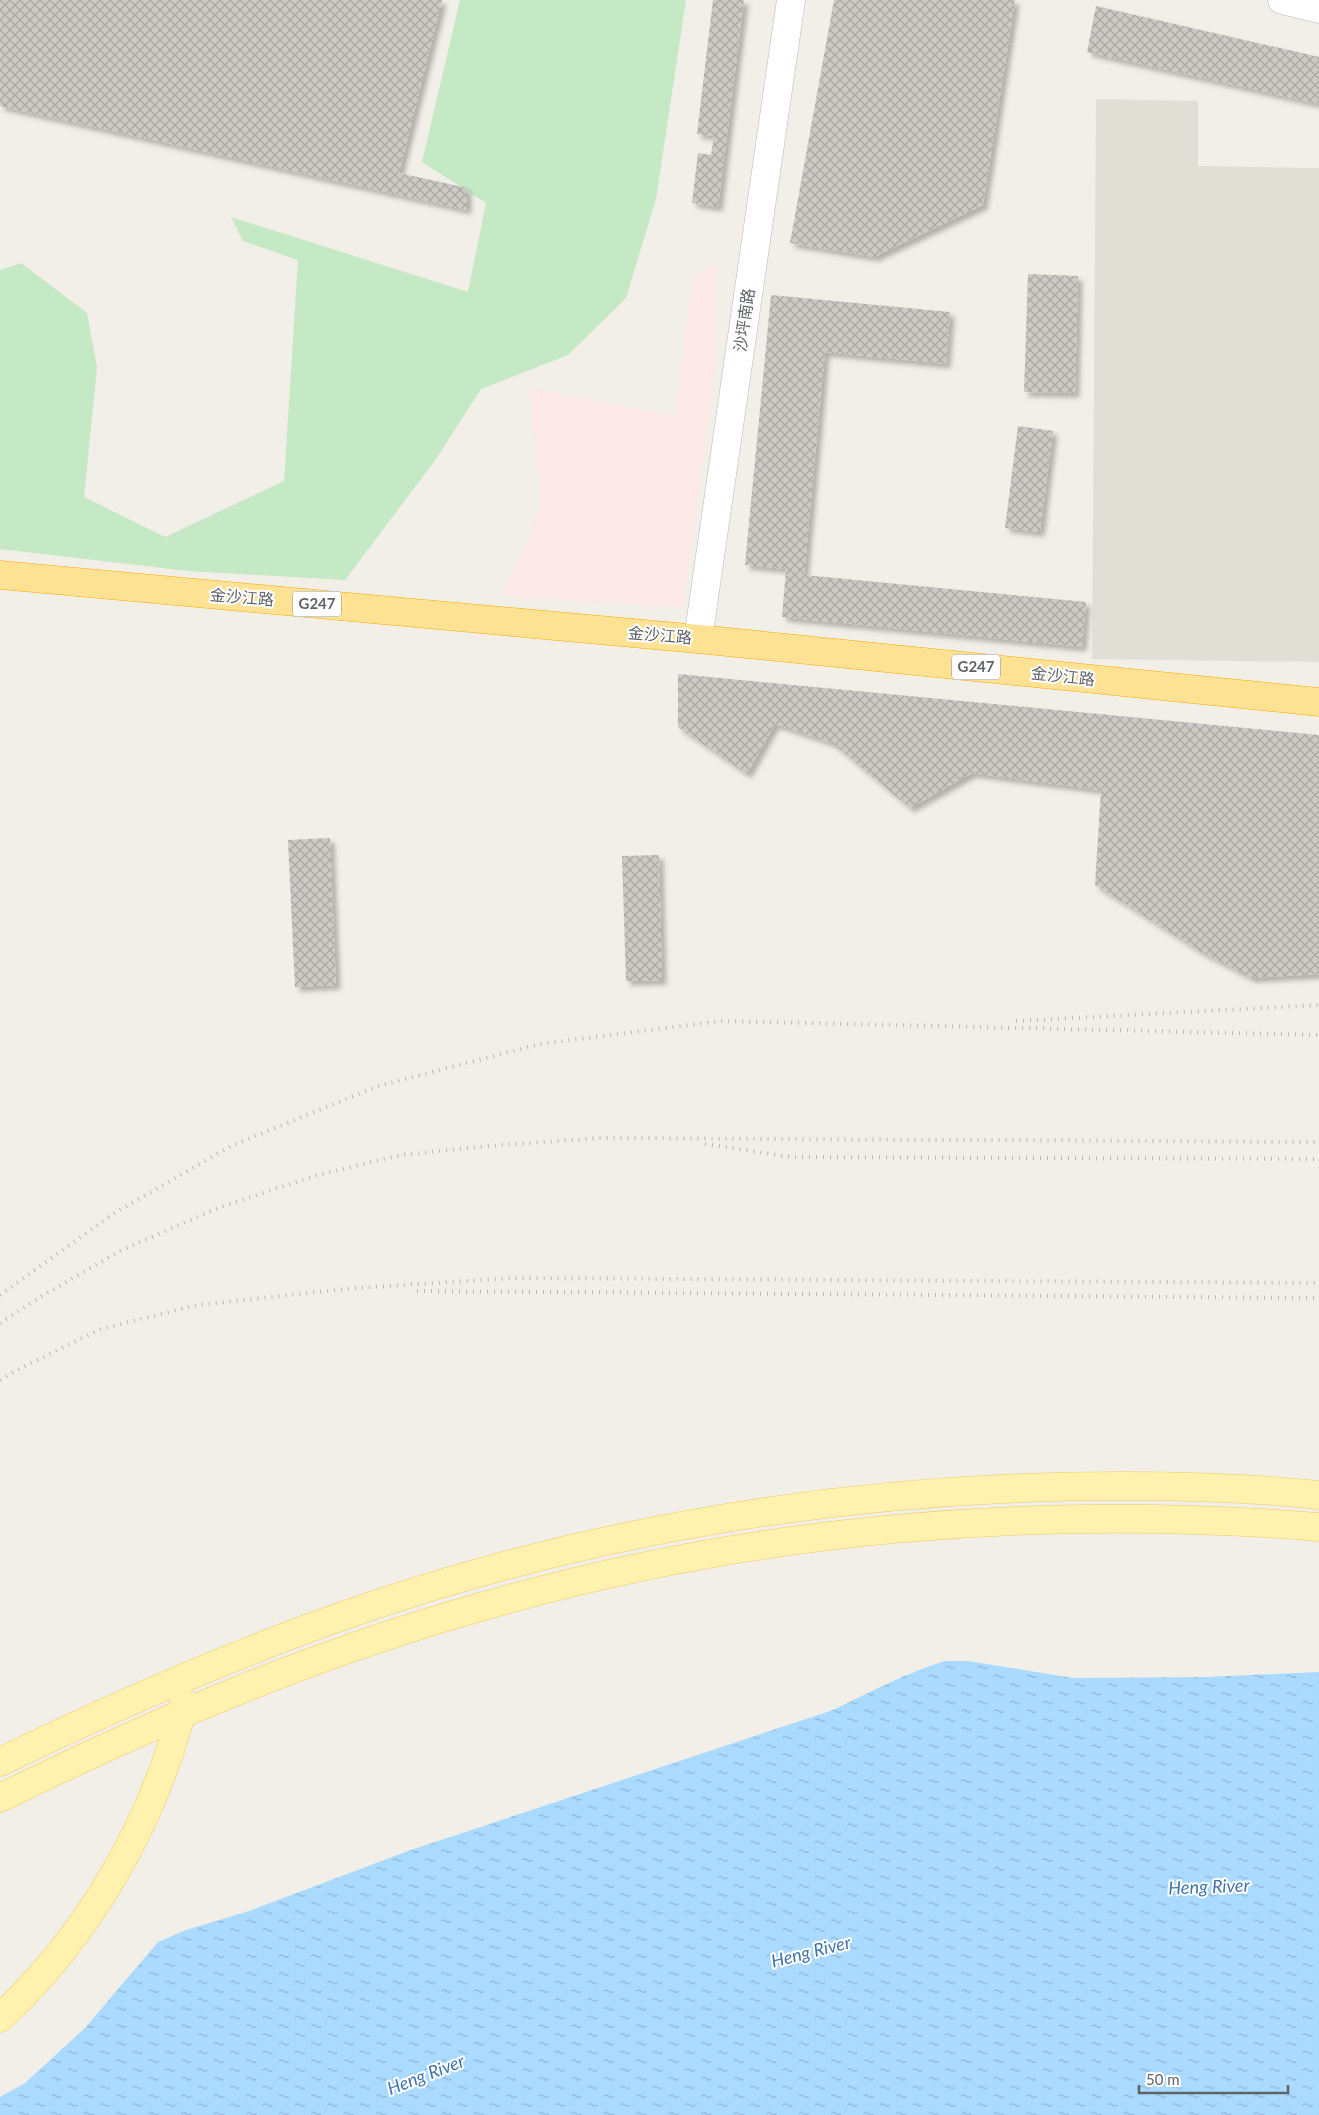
<svg xmlns="http://www.w3.org/2000/svg" width="1319" height="2115" font-family="Lato,'Noto Sans SC',sans-serif">
	<defs>
		<pattern id="water-ripples" width="26" height="14" patternUnits="userSpaceOnUse" patternTransform="scale(1.25)"><rect width="26" height="14" fill="#aadaff"/><path d="M2 4q2-2 4 0t4 0M15 11q2-2 4 0t4 0" fill="none" stroke="#8eb4d2"/></pattern>
		<pattern id="building-cross-hatch" width="8" height="8" patternUnits="userSpaceOnUse" patternTransform="scale(1.25)"><rect width="8" height="8" fill="#cccac5"/><path d="M0 0l8 8M0 8l8-8" fill="none" stroke="#a9a8a4"/></pattern>
		<filter id="shadow"><feDropShadow dx="4.5" dy="4.5" stdDeviation="2.5" flood-color="#0004"/></filter>
	</defs>
	<rect width="100%" height="100%" fill="#f1efe8"/>
	<path fill="#e1ded6" d="M 1096,99 L 1198,101 L 1198,166 L 1319,168 L 1319,662 L 1092,659 Z"/>
	<path fill="#fce8e6" d="M 716,265 L 716,357 L 683,607 L 502,596 L 542,506 L 529,388 L 675,416 L 693,276 Z"/>
	<path fill="#c5e8c5" d="M 460,0 L 686,0 L 656,199 L 626,298 L 568,355 L 481,389 L 436,459 L 345,580 L 188,571 L 0,549 L 0,270 L 21,263 L 87,313 L 97,367 L 84,497 L 165,537 L 284,481 L 298,260 L 243,241 L 231,217 L 468,292 L 486,203 L 422,162 Z"/>
	<path fill="url(#water-ripples)" d="M 945,1661 L 968,1661 L 1073,1678 L 1207,1677 L 1319,1672 L 1319,2115 L 0,2115 L 0,2097 L 25,2083 L 85,2028 L 158,1942 L 186,1930 L 246,1912 L 408,1851 L 833,1710 C 870,1692 906,1673 945,1661 Z"/>
	<path fill="url(#building-cross-hatch)" filter="url(#shadow)" d="M 0,0 L 442,0 L 399,173 L 467,188 L 467,210 L 0,106 Z
		M 713,0 L 744,0 L 718,207 L 692,203 L 698,153 L 711,155 L 714,136 L 697,134 Z
		M 834,0 L 1015,0 L 983,205 L 874,257 L 790,243 Z
		M 1096,6 L 1319,57 L 1319,104 L 1087,52 Z
		M 1028,274 L 1078,276 L 1075,393 L 1024,392 Z
		M 771,295 L 950,312 L 946,364 L 825,352 L 804,575 L 1086,602 L 1082,647 L 782,617 L 786,569 L 745,565 Z
		M 1018,426 L 1053,431 L 1040,532 L 1005,528 Z
		M 678,674 L 1319,735 L 1319,974 L 1251,978 L 1201,952 L 1095,885 L 1101,790 L 972,773 L 910,808 L 832,743 L 775,724 L 747,774 L 678,727 Z
		M 330,838 L 336,985 L 295,987 L 288,840 Z
		M 659,855 L 662,980 L 626,981 L 622,856 Z"/>
	<g fill="none" stroke-linecap="round" stroke-linejoin="round">
		<defs>
			<path id="minor" d="M 1282,0 L 1319,9
				M 698,639 L 791,0"/>
			<path id="major" d="M 0,1762 C 109,1709 219,1660 334,1619 C 585,1529 854,1486 1121,1486 C 1187,1486 1253,1488 1319,1495
				M 0,1798 C 156,1721 316,1653 484,1606 C 754,1528 1039,1504 1319,1527
				M 0,2018 C 90,1934 154,1822 184,1703"/>
			<path id="highway" d="M 0,575 L 698,639 L 1319,702"/>
		</defs>
		<use href="#minor" stroke="#b5b8bc" stroke-width="29"/>
		<use href="#major" stroke="#f2c960" stroke-width="29"/>
		<use href="#highway" stroke="#f9ab00" stroke-width="29"/>
		<use href="#minor" stroke="#fff" stroke-width="28"/>
		<use href="#major" stroke="#fff2af" stroke-width="28"/>
		<use href="#highway" stroke="#fde293" stroke-width="28"/>
		<path stroke="#b6b7b8" stroke-width="4" stroke-dasharray="1 6" stroke-linecap="butt" d="M 1016,1021 L 1319,1005
			M 705,1144 L 791,1157 L 1319,1159
			M 417,1291 L 1319,1298
			M 0,1295 L 113,1214 L 231,1146 L 378,1086 L 540,1044 L 720,1021 L 1319,1035
			M 0,1323 L 42,1296 L 122,1250 L 218,1208 L 314,1176 L 400,1155 L 488,1146 L 599,1138 L 1319,1142
			M 0,1380 L 19,1369 L 101,1329 L 197,1305 L 356,1288 L 515,1278 L 1319,1283"/>
	</g>
	<g text-anchor="middle" stroke-width="4" stroke-linejoin="round" paint-order="stroke">
		<g fill="#fff" stroke="#8f9295" stroke-width="1">
			<rect x="293" y="591.5" width="48" height="25" rx="4"/>
			<rect x="952" y="654.5" width="48" height="25" rx="4"/>
		</g>
		<g font-size="15" font-weight="bold" fill="#5f6368">
			<text x="317" y="609">G247</text>
			<text x="976" y="672">G247</text>
		</g>
		<g font-size="16" fill="#5f6368" stroke="#fff">
			<text transform="translate(744 320) rotate(-82)" y="6">沙坪南路</text>
			<text transform="translate(242 597) rotate(5)" y="6">金沙江路</text>
			<text transform="translate(660 635) rotate(5)" y="6">金沙江路</text>
			<text transform="translate(1063 676) rotate(6)" y="6">金沙江路</text>
		</g>
		<g font-size="18" font-style="italic" fill="#4174aa" stroke="#fff">
			<text transform="translate(1209 1887) rotate(-2)" y="6">Heng River</text>
			<text transform="translate(811 1952) rotate(-14)" y="6">Heng River</text>
			<text transform="translate(426 2075) rotate(-21)" y="6">Heng River</text>
		</g>
	</g>
	<path d="M1139 2085v8h149v-8" fill="none" stroke="#5f6368" stroke-width="2.5"/>
	<text x="1146" y="2085" font-size="15" fill="#5f6368" stroke="#ffffff" stroke-width="4" paint-order="stroke">50 m</text>
</svg>
